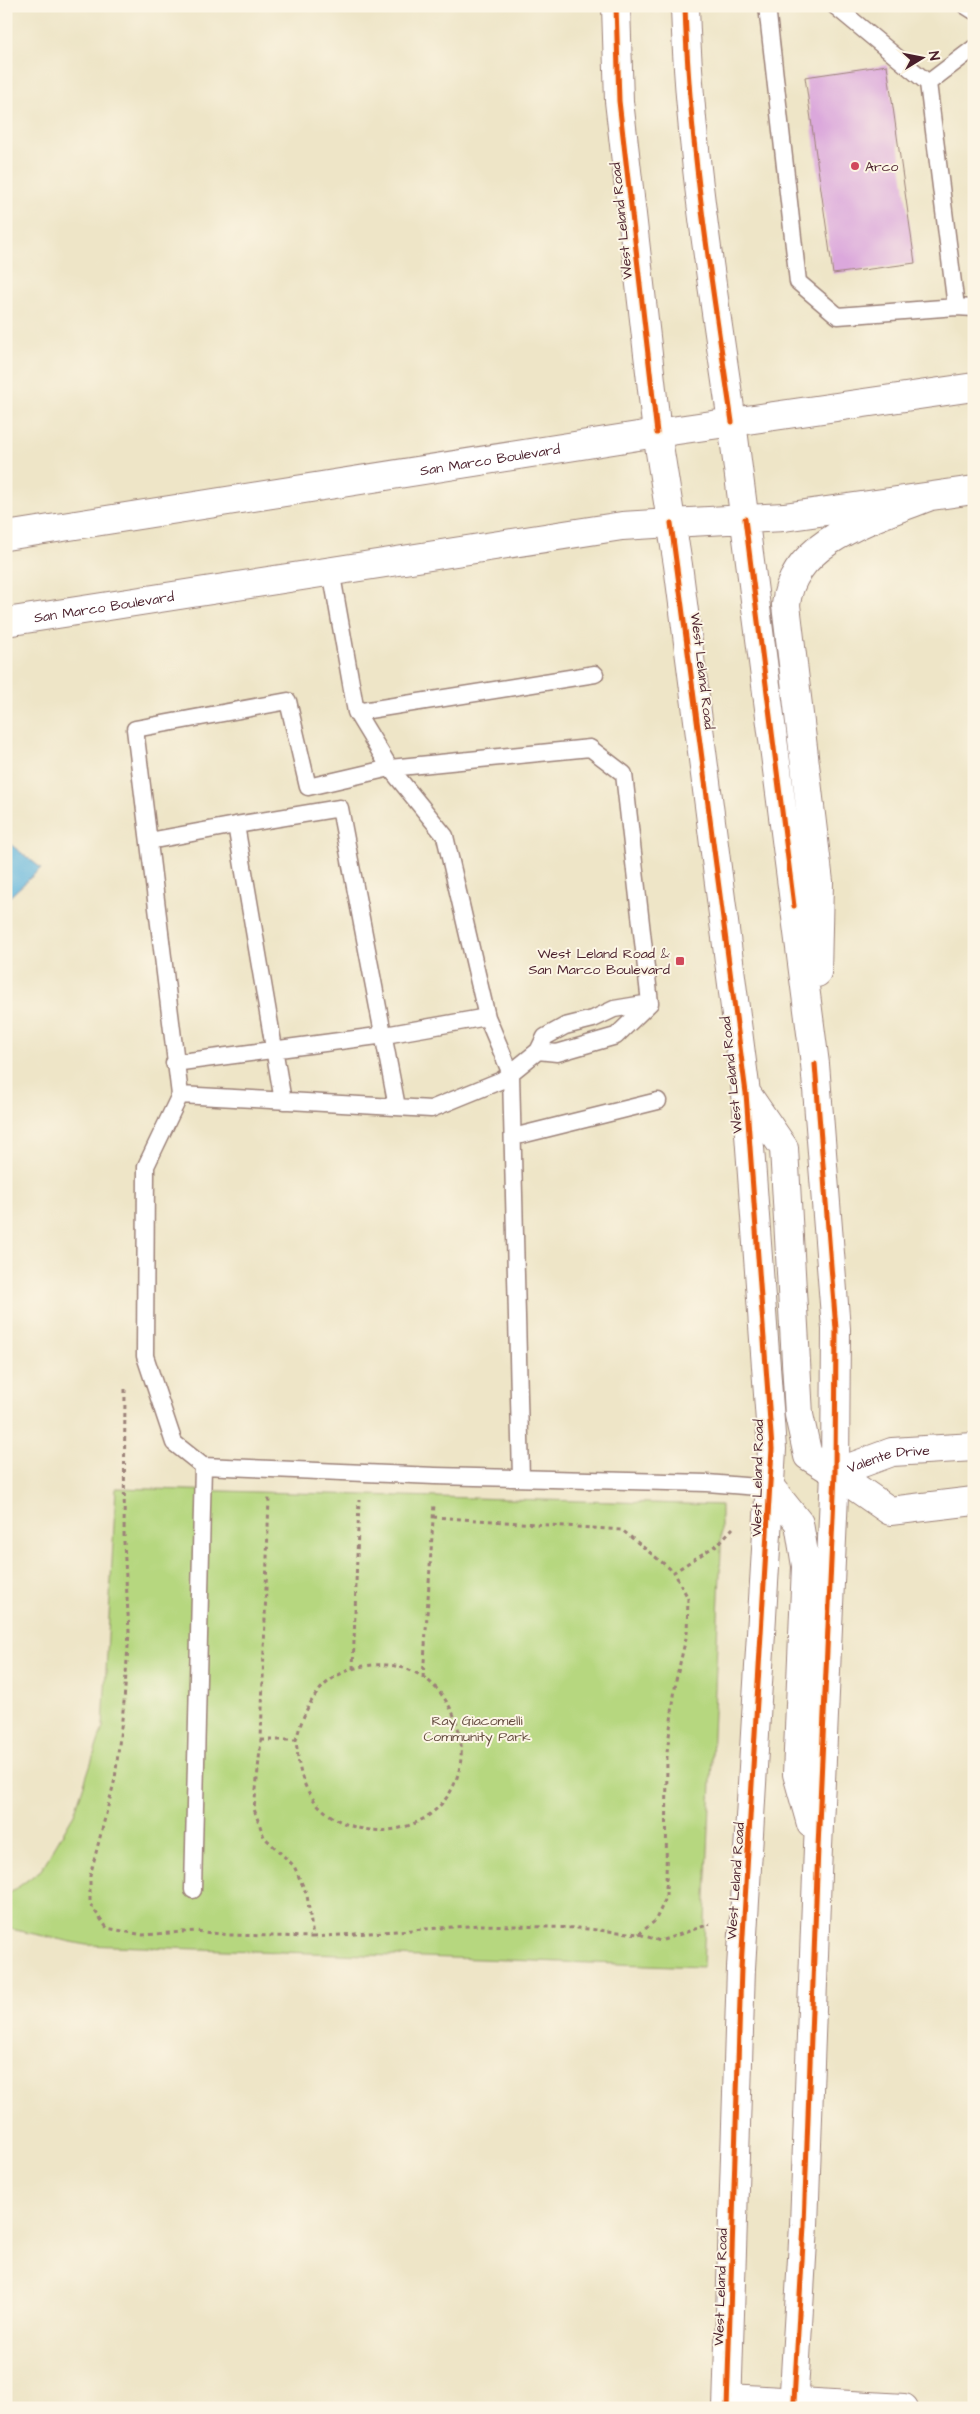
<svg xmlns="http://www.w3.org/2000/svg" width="980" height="2414" font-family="'Architects Daughter',sans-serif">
	<rect width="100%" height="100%" fill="#fcf5e5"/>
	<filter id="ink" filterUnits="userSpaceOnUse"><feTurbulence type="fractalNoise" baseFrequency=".02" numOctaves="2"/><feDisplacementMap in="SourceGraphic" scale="10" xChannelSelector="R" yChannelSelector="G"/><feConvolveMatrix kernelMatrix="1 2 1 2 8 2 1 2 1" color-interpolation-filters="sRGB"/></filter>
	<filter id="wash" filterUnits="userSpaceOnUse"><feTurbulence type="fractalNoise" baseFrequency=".0096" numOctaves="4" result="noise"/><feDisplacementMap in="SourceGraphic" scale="20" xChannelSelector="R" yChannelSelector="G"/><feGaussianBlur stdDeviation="1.12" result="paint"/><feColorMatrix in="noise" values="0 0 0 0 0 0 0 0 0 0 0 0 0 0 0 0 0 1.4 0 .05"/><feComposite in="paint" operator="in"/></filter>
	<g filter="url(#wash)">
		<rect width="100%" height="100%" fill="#eee5c7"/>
		<path fill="#b6d77f" stroke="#807b55" d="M 116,1488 L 721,1505 L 721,1550 L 703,1967 L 86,1945 L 6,1928 L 6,1896 L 41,1870 L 74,1814 L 103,1727 Z"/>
		<path fill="#61b5dd" stroke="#566a84" d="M 6,841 L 41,868 L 6,900 Z"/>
		<g id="blocks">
			<path fill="#dba8dc" d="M 887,65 L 915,263 L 833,274 L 805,77 Z"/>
		</g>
	</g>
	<g filter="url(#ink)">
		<use href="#blocks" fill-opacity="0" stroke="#9c8279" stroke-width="1"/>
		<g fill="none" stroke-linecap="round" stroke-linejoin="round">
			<defs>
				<path id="service" d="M 767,6 L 798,282 L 838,316 L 956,307
					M 835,6 L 928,83 L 956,307 L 974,308
					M 966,6 L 974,11
					M 928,83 L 974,48
					M 331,570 L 356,712
					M 236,825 L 340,808 L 397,1107
					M 149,841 L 236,825 L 283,1101
					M 174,1063 L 385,1035 L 487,1017
					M 180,1095 L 431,1109 L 502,1080 L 538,1051 L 545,1037 L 565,1026 L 593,1019 L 614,1009 L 650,1003
					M 513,1137 L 658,1101
					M 203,1466 L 174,1443 L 145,1356 L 146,1166 L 180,1095 L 135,729 L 288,701 L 308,787 L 390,768 L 590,748 L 624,774 L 650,1003 L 616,1036 L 557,1053 L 538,1051
					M 521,1478 L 511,1074 L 487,1017 L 445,836 L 390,768 L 356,712 L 595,674
					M 193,1890 L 203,1466 L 435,1476 L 707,1483 L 771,1488"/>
				<g id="minor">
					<path d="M 835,1473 L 890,1511 L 974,1501"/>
					<path id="s1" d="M 835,1473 L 892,1452 L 974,1447"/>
					<path d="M 728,2398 L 904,2408"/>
				</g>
				<g id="tertiary">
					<path d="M 685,6 C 689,146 712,284 732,422"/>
					<path id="s2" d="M 6,536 L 657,433 L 619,101 L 616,6"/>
					<path id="s3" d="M 6,622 L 622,526 L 671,523"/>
				</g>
				<path id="secondary" d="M 732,422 L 815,1064 L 836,1329 L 835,1473 L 818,1847 L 804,2225 L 793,2408
					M 671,523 L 784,517 L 974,490
					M 817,973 L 819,882 L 786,605 C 792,540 876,518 928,497
					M 747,1094 L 784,1148 L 799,1415 L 808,1456 L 835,1473
					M 771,1488 L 799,1523 L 806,1566 L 797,1774 L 811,1824
					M 727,2408 L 741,1968 L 772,1449 L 746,1093 L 678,565 L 657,433 L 974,387"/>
			</defs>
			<use href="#service" stroke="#9c8279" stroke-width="19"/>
			<use href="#minor" stroke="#9c8279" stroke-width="30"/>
			<use href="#tertiary" stroke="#9c8279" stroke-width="30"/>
			<use href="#secondary" stroke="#9c8279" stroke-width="30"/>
			<path stroke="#9c8279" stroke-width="3" stroke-dasharray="4 4" stroke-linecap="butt" d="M 125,1389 L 124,1542 L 129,1632 L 124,1702 L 115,1779 L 90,1876 L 90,1904 L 107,1928 L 143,1935 L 196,1931 L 229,1935 L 313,1937 L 307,1895 L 294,1866 L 264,1837 L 254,1809 L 261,1740 L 269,1497
				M 433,1517 L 622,1530 L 674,1572
				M 353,1669 L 359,1500
				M 423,1678 L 434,1504
				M 261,1740 L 296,1740 C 298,1758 299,1775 308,1791 C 330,1830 383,1841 421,1820 C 473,1791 472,1723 433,1685 C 403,1655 344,1659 318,1692 C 306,1707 301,1722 296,1740
				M 639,1934 L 655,1921 L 666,1898 L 667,1753 L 676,1680 L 687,1634 L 688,1598 L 674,1572 L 718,1544 L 733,1528
				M 313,1937 L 481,1925 L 577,1928 L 639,1934 L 660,1941 L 710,1924"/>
			<use href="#service" stroke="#fff" stroke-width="16"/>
			<use href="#minor" stroke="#fff" stroke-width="28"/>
			<use href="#tertiary" stroke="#fff" stroke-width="28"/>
			<use href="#secondary" stroke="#fff" stroke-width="28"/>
			<defs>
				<path id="cycleway" d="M 616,6 L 619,101 L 657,433
					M 685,6 C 689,146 712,284 732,422
					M 745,519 L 794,906
					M 671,523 L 746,1093 L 772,1449 L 741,1968 L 727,2408
					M 794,2401 L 804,2225 L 818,1847 L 835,1473 L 836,1329 L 815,1064"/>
			</defs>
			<use href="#cycleway" stroke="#fcf5e5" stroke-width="8"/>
			<use href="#cycleway" stroke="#e8590c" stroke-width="5"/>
		</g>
	</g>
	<g fill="#d1495b" stroke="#fcf5e5" stroke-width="2">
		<circle cx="855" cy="166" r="5"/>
		<rect x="675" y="956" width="10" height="10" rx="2.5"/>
	</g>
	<g text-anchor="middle" stroke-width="4" stroke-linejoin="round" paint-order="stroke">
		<g font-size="14" fill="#4a1f2b" stroke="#fcf5e5" text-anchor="start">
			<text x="865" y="171">Arco</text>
			<text x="670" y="958" text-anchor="end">West Leland Road &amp;<tspan x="670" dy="16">San Marco Boulevard</tspan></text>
		</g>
		<g font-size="14" fill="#4a1f2b" stroke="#fcf5e5">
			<text transform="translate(621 221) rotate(-96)" y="5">West Leland Road</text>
			<text dy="5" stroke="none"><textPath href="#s2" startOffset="490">San Marco Boulevard</textPath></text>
			<text dy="5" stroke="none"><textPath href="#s3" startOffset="99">San Marco Boulevard</textPath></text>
			<text transform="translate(703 671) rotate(83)" y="5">West Leland Road</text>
			<text transform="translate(731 1075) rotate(-96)" y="5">West Leland Road</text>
			<text dy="5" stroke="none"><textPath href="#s1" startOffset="56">Valente Drive</textPath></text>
			<text transform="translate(757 1478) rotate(-89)" y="5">West Leland Road</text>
			<text transform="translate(735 1881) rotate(-86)" y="5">West Leland Road</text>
			<text transform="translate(720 2287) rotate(-88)" y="5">West Leland Road</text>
		</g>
		<g font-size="14" fill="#654d40" stroke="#fcf5e5">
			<text x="477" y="1725">Ray Giacomelli<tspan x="477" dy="16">Community Park</tspan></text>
		</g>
	</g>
	<rect width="980" height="2414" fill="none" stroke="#fcf5e5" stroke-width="25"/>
	<g transform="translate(922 58) rotate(80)" stroke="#fcf5e5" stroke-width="4" paint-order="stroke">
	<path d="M0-4L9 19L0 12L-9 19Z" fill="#4a1f2b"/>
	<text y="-8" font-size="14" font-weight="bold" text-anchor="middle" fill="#4a1f2b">N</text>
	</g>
</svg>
